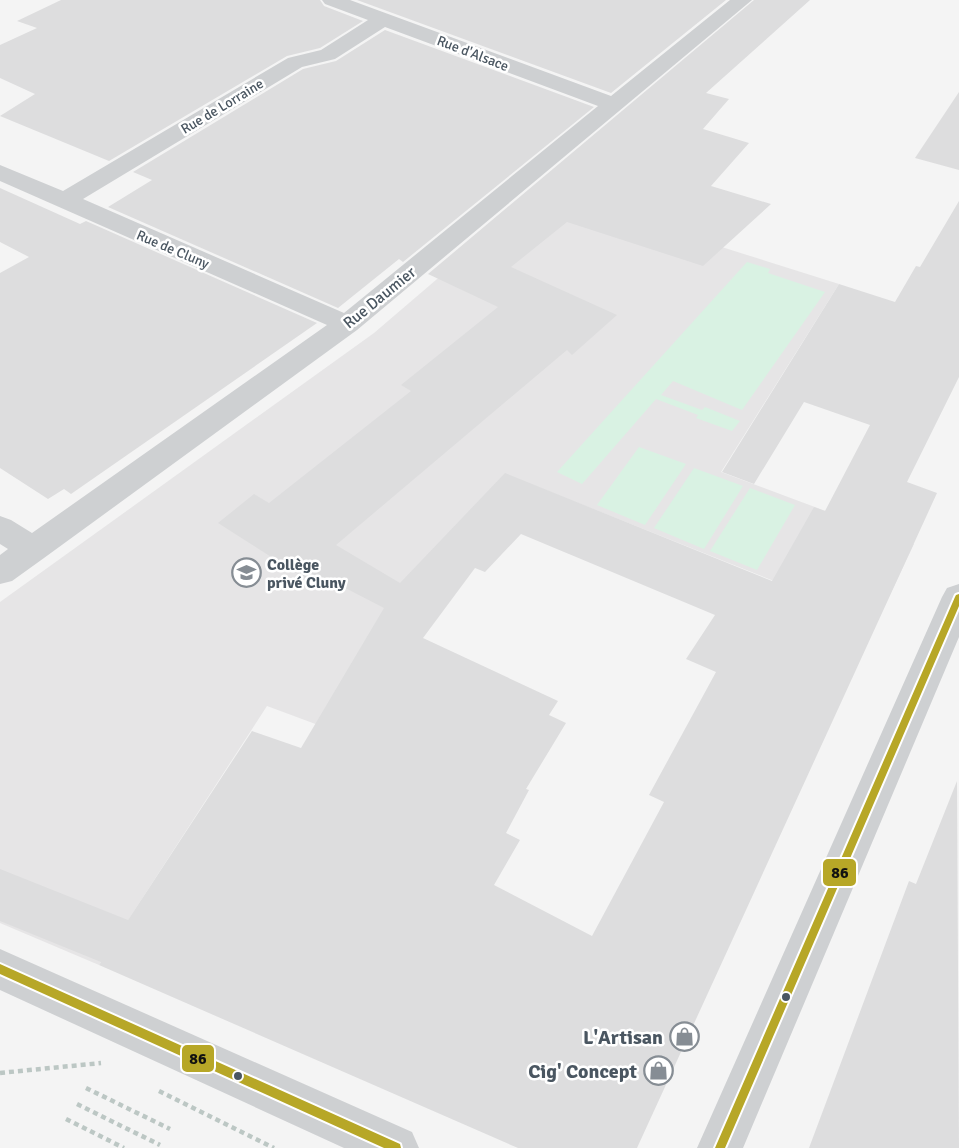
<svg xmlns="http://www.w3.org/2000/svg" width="959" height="1148" font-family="Signika,sans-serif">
	<rect width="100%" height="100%" fill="#f4f4f4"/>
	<path fill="#e6e5e6" d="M 541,190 L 839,284 L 721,472 L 914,544 L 877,622 L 533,485 L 402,627 L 372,745 L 267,706 L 99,965 L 0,923 L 0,602 L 374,333 Z"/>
	<path fill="#d9f2e3" d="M 747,262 L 770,269 L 768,273 L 825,292 L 742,410 L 673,381 L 661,395 L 702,410 L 705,407 L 740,421 L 732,431 L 696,418 L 698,415 L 656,399 L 582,484 L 557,472 Z
		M 639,447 L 686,464 L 645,525 L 597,505 Z
		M 694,468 L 743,486 L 704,549 L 654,528 Z
		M 750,488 L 795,505 L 757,570 L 710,551 Z"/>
	<path fill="#ddddde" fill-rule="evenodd" d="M 61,0 L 320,0 L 324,6 L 363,21 L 320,48 L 287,56 L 109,161 L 0,116 L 35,94 L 0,78 L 0,45 L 37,28 L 17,21 Z
		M 357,0 L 726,0 L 611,93 Z
		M 754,0 L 810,0 L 706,93 L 729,99 L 703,129 L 749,143 L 711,186 L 771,204 L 703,266 L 567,222 L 511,267 L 617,315 L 572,355 L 567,350 L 336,545 L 400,583 L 505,473 L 772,581 L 814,507 L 825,511 L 870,425 L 804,402 L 754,484 L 722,472 L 839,284 L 895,302 L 916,266 L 920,267 L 959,201 L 959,377 L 907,482 L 937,493 L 637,1148 L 518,1148 L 99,965 L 101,962 L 0,921 L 0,869 L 128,920 L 252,731 L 301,748 L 384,608 L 326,578 L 317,586 L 218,523 L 254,494 L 269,503 L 411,391 L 401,385 L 498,307 L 428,274 ZM 521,534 L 715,615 L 686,659 L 716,672 L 649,795 L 664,802 L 592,936 L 494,885 L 520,840 L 506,833 L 529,790 L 526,789 L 566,723 L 549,715 L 558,701 L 423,638 L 475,568 L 485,572 Z
		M 385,30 L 594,107 L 403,262 L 399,259 L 338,308 L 108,207 L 152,180 L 133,172 L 303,69 L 336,61 Z
		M 959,92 L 959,170 L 915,158 Z
		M 0,188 L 80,224 L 86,221 L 317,323 L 71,494 L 64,489 L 48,499 L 0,468 L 0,273 L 29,257 L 0,242 Z
		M 957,781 L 959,1148 L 809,1148 L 909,881 L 916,884 Z"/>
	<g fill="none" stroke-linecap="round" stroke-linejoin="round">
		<path stroke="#bcc7c4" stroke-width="4.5" stroke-dasharray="5 4" stroke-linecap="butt" d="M 0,1073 L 101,1063
			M 86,1088 L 170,1129
			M 159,1091 L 274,1148
			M 77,1104 L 160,1145
			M 66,1119 L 124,1148"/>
		<path fill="#ced0d2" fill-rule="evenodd" d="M 322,0 L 350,0 L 611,96 L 730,0 L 752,0 L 357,330 L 44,558 L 12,581 L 0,584 L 0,555 L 8,549 L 0,544 L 0,516 L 11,520 L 32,533 L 327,325 L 0,181 L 0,165 L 63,191 L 288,58 L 321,50 L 368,20 L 325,4 ZM 385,27 L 598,106 L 344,313 L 83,199 L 302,67 L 335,59 Z
			M 959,584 L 959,637 L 743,1148 L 697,1148 L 942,597 L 947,588 Z
			M 0,949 L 412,1132 L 419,1148 L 344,1148 L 0,990 Z"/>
		<defs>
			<path id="bus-1" d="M 959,594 L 959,606 L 725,1148 L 715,1148 L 955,597 L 956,595 Z
				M 0,964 L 400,1144 L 401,1148 L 384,1148 L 0,974 Z"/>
		</defs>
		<use href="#bus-1" stroke="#fff" stroke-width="4"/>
		<use href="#bus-1" fill="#b7a727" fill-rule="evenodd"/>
	</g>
	<defs>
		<symbol id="school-ring" viewBox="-11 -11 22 22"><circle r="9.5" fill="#fff" stroke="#868d94" stroke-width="1.5"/><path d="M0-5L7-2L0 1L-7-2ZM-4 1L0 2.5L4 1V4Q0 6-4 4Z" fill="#868d94"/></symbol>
		<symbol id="shop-ring" viewBox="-11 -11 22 22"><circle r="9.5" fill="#fff" stroke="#868d94" stroke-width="1.5"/><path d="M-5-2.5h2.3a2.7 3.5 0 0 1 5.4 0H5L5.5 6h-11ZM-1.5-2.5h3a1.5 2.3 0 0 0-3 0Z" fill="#868d94"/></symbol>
	</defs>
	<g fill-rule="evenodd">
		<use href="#school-ring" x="230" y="556" width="33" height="33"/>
		<use href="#shop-ring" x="668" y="1020" width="33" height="33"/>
		<use href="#shop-ring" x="642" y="1054" width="33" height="33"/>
	</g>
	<g fill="#4a5661" stroke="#fff" stroke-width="2">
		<circle cx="786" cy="997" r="5"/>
		<circle cx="238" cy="1076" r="5"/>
	</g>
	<g text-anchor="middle" stroke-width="5" stroke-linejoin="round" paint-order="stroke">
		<g font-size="14" fill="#4a5661" stroke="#fff">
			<text transform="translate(473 53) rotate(21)" y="5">Rue d'Alsace</text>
			<text transform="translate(222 106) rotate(-31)" y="5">Rue de Lorraine</text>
			<text transform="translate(173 249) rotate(23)" y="5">Rue de Cluny</text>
		</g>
		<g font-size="16" fill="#4a5661" stroke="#fff">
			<text transform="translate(379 297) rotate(-39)" y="6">Rue Daumier</text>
		</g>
		<g font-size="16" font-weight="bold" fill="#4a5661" stroke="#fff" text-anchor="start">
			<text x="267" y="570">Collège<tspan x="267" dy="18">privé Cluny</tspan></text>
		</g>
		<g font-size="20" font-weight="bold" fill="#4a5661" stroke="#fff" text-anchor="end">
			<text x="663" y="1044">L'Artisan</text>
			<text x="637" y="1078">Cig' Concept</text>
		</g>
	</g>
	<g stroke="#fff" stroke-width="2">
		<rect x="822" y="858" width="35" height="29" rx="6" fill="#b7a727"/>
		<rect x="181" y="1044" width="34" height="29" rx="6" fill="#b7a727"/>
	</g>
	<g font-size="16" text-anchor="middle" font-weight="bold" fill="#111">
		<text x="840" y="878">86</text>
		<text x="198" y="1064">86</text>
	</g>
</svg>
